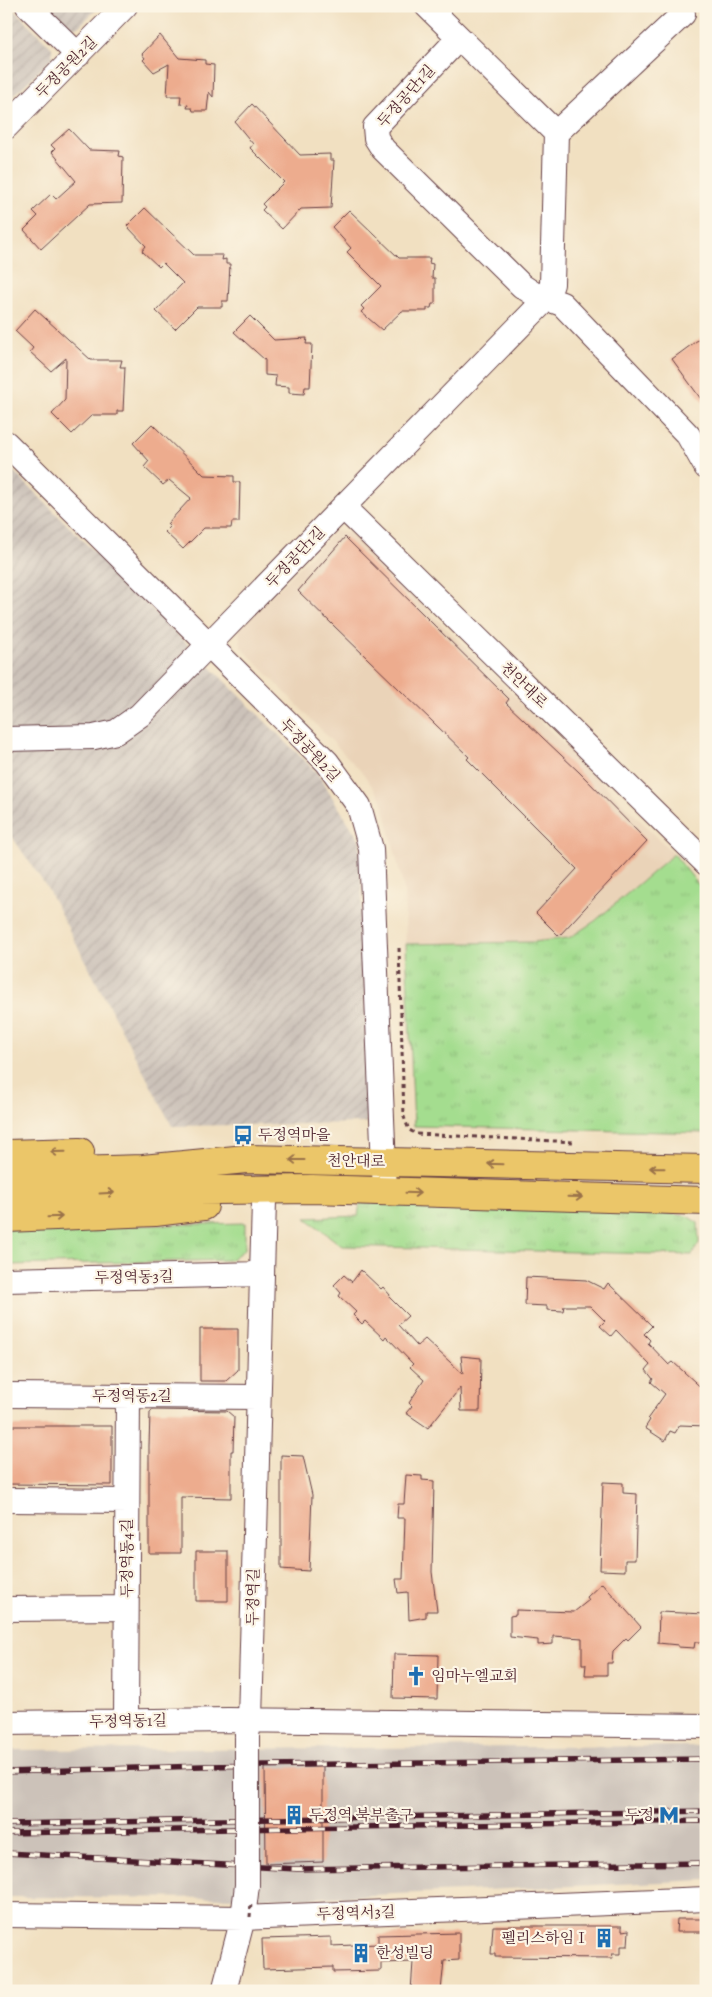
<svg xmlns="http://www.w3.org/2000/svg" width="712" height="1997" font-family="Alegreya,'Noto Serif KR',serif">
	<defs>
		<pattern id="industrial-furrows" width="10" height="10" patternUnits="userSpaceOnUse" patternTransform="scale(1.25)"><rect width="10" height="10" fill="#ccc2b9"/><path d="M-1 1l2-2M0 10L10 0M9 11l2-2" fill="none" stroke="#b1a69f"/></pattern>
		<pattern id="grass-tufts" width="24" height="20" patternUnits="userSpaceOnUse" patternTransform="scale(1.25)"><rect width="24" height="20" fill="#a4dd8f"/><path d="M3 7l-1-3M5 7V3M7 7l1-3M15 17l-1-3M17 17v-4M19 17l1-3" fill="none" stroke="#8fbd7c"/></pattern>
	</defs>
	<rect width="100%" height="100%" fill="#fcf5e5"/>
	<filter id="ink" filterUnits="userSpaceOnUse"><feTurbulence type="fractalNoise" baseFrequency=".02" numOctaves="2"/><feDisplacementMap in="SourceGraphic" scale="10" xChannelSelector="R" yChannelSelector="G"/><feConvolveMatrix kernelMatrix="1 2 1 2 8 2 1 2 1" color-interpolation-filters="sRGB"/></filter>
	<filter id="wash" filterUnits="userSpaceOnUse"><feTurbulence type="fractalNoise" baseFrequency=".0096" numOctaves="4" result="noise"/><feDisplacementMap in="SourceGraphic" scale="20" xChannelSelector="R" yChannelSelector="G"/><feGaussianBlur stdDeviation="1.12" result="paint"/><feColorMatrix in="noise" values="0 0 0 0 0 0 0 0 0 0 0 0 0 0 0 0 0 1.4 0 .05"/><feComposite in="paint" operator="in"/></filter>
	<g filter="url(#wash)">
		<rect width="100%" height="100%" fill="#f1e0c1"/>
		<path fill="#ead3b8" d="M 335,531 L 349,532 L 674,854 L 595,921 L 569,938 L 533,942 L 406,944 L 404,889 L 382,800 L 362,772 L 241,647 L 239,629 Z"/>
		<path fill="url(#industrial-furrows)" d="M 6,6 L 10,6 L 52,48 L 52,58 L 6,103 Z
			M 47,6 L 100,6 L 78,27 L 68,27 Z
			M 6,464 L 317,773 L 360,841 L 369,1106 L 366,1123 L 172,1126 L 46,886 L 6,828 Z"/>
		<path fill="#ccc2b9" d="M 706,1746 L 706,1880 L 305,1898 L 6,1897 L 6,1750 Z"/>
		<path fill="url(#grass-tufts)" stroke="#777e5d" d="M 674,854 L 706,894 L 706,1133 L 414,1126 L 406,944 L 533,942 L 569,938 L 595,921 Z
			M 360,1203 L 634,1209 L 687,1216 L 698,1223 L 699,1243 L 692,1255 L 342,1246 L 306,1218 L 358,1216 Z
			M 245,1223 L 245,1249 L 230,1260 L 6,1265 L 6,1229 Z"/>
		<g id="blocks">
			<path fill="#edac8e" d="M 160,35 L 179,58 L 205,60 L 205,64 L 214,65 L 213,97 L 209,92 L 207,111 L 193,111 L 192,108 L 187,108 L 188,105 L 180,104 L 181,96 L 167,96 L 169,64 L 154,72 L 143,60 L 145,58 L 142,54 Z
				M 252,104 L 300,155 L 330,154 L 330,160 L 334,160 L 331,208 L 301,209 L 282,229 L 262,210 L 265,207 L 262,204 L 284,182 L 250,148 L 253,144 L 235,122 Z
				M 69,129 L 89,150 L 120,151 L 119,156 L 123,157 L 122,203 L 90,204 L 41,249 L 24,230 L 38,216 L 33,211 L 51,194 L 56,199 L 76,181 L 52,152 L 55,149 L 51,145 Z
				M 145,208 L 194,255 L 223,255 L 222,260 L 226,259 L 226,264 L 230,264 L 228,301 L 222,301 L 222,307 L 197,307 L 175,329 L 156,311 L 183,283 L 163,263 L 159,267 L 142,251 L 146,246 L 127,226 Z
				M 349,210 L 399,258 L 430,258 L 429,263 L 433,264 L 432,278 L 435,278 L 435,304 L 432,304 L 431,308 L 427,308 L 427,311 L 402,311 L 382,330 L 361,312 L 364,309 L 361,306 L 381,286 L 347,252 L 351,248 L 332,227 Z
				M 35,309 L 91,360 L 122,360 L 120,367 L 125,367 L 123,411 L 117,411 L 117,415 L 92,415 L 72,434 L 52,414 L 65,400 L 66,358 L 51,371 L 30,352 L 33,348 L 15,331 Z
				M 250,316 L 274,340 L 307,338 L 306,344 L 312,344 L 310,387 L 305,387 L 304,394 L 289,393 L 289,387 L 275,386 L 276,376 L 265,375 L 265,360 L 234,332 Z
				M 706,334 L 706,406 L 672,359 Z
				M 152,424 L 204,475 L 234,476 L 234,482 L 240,482 L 239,522 L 232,522 L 231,528 L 204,528 L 183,549 L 165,532 L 170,527 L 167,524 L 191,498 L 169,480 L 163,485 L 144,467 L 149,461 L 133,443 Z
				M 345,537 L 509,699 L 506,703 L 579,772 L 647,841 L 559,936 L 536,913 L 577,869 L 467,759 L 469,757 L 298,591 Z
				M 361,1270 L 381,1289 L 383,1287 L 390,1295 L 389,1297 L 408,1316 L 398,1325 L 417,1346 L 425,1339 L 463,1374 L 461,1356 L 481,1358 L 480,1411 L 461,1411 L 460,1388 L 428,1428 L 406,1413 L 412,1406 L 409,1403 L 424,1380 L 410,1367 L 413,1364 L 386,1336 L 384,1339 L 365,1321 L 362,1324 L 353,1315 L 356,1312 L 339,1296 L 341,1293 L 334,1285 L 344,1275 L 352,1282 Z
				M 526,1277 L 586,1280 L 604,1289 L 608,1283 L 652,1326 L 644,1334 L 650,1340 L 648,1343 L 669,1365 L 673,1362 L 706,1392 L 706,1426 L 680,1425 L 675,1433 L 670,1431 L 665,1441 L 645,1428 L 650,1420 L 648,1418 L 665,1394 L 651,1382 L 653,1379 L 646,1370 L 650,1365 L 616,1330 L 611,1336 L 600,1326 L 605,1321 L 590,1306 L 564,1306 L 563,1311 L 547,1310 L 547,1306 L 525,1305 Z
				M 200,1329 L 238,1329 L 238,1370 L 226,1381 L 200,1381 Z
				M 152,1410 L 227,1411 L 234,1417 L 233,1451 L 231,1451 L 231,1498 L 181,1497 L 181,1553 L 149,1553 L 149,1446 L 150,1413 Z
				M 6,1426 L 112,1426 L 112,1485 L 6,1484 Z
				M 281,1455 L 303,1456 L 312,1495 L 309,1571 L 281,1569 Z
				M 406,1475 L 422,1476 L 422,1480 L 434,1481 L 432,1572 L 437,1611 L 426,1611 L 426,1617 L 409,1620 L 408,1592 L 398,1593 L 396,1579 L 403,1579 L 405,1518 L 397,1518 L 398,1504 L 404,1504 Z
				M 603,1482 L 623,1483 L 623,1493 L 637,1494 L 635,1560 L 625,1560 L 625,1571 L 600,1570 Z
				M 196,1551 L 228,1551 L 228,1601 L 196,1601 Z
				M 602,1583 L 641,1627 L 628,1640 L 626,1638 L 613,1651 L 612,1663 L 607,1663 L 607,1675 L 585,1675 L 586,1664 L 582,1664 L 582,1638 L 553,1636 L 553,1644 L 538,1645 L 538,1640 L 510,1637 L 510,1616 L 516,1615 L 516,1610 L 574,1612 L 589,1600 L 587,1597 Z
				M 659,1612 L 706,1614 L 706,1642 L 695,1642 L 694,1648 L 678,1647 L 678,1645 L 658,1643 Z
				M 394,1654 L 438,1655 L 437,1699 L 393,1698 Z
				M 323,1767 L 323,1862 L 266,1864 L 265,1768 Z
				M 677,1919 L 706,1919 L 706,1932 L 676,1932 Z
				M 493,1926 L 622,1926 L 622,1931 L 629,1930 L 628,1946 L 621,1946 L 621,1954 L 612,1954 L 613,1958 L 495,1957 L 495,1954 L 491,1954 Z
				M 459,1933 L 459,1960 L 444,1961 L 441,1991 L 411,1991 L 413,1962 L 381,1963 L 381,1971 L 333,1972 L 333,1967 L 263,1969 L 262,1939 L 331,1937 L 331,1946 L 378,1944 L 378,1935 Z"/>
		</g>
	</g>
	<g filter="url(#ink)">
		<use href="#blocks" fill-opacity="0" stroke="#633c42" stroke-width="1"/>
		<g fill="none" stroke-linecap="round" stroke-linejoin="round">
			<defs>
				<path id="minor" d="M 28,6 L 78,55
					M 427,6 L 556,133
					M 459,38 L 375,127 L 376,138 L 383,149 L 522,286 L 534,294 L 562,304 L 688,435 L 706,467
					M 6,127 L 125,6
					M 6,443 L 327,762 L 359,806 L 371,849 L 385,1192
					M 343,507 L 706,863
					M 6,739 L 94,737 L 116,732 L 140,715 L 547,298 L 552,284 L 556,133 L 683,14
					M 6,1280 L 261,1274
					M 6,1395 L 258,1397
					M 6,1500 L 127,1501
					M 6,1609 L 126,1608
					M 126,1720 L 128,1396
					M 6,1723 L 229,1720 L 706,1726
					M 247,1735 L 250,1720 L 264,1201
					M 6,1915 L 243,1918 L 706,1899
					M 224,1991 L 243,1918 L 247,1885"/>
				<path id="major" d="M 6,1154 L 80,1152
					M 6,1173 L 143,1169 L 246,1159 L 706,1169
					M 6,1198 L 130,1191 L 312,1189 L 706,1201
					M 6,1218 L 155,1212 L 204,1206"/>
			</defs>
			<use href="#minor" stroke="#633c42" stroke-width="26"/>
			<use href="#major" stroke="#633c42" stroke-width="30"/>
			<path stroke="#633c42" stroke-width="3" stroke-dasharray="4 4" stroke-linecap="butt" d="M 399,948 L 404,1117 L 409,1130 L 417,1134 L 575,1142
				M 704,1234 L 704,1225"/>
			<use href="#minor" stroke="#fff" stroke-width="24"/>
			<use href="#major" stroke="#ebc669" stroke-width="28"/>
			<defs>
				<path id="rail" d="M 6,1772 L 202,1766 L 706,1759
					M 6,1824 L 706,1811
					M 6,1833 L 706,1821
					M 6,1853 L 297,1869 L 706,1863"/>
			</defs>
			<use href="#rail" stroke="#4a1f2b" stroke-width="5.5"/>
			<use href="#rail" stroke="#fcf5e5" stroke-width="4" stroke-dasharray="11" stroke-linecap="butt"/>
			<defs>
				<path id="minor-bridge" d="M 247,1737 L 247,1885"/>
			</defs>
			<use href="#minor-bridge" stroke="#633c42" stroke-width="26" stroke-linecap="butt"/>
			<path stroke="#633c42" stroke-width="3" stroke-dasharray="4 4" stroke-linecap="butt" d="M 250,1917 L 251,1903"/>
			<use href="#minor-bridge" stroke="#fff" stroke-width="24"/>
		</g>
		<defs><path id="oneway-shaft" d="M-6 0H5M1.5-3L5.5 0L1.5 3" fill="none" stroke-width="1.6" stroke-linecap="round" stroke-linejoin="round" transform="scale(1.25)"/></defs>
		<g stroke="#9a724a">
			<use href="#oneway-shaft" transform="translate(58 1152) rotate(179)"/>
			<use href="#oneway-shaft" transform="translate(297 1160) rotate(-180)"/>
			<use href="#oneway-shaft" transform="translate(495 1164) rotate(-178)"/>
			<use href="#oneway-shaft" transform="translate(657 1168) rotate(-179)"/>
			<use href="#oneway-shaft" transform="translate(107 1193) rotate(-3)"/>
			<use href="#oneway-shaft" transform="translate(413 1193) rotate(2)"/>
			<use href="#oneway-shaft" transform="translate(575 1197) rotate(1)"/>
			<use href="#oneway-shaft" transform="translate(55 1217) rotate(-2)"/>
		</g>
	</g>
	<defs>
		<symbol id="bus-bare" viewBox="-9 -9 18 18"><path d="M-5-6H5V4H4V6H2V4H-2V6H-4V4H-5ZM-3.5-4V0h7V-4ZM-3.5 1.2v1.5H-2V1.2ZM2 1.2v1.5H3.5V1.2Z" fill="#1f6fb2" stroke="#fcf5e5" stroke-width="2.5" paint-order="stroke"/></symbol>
		<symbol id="church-bare" viewBox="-9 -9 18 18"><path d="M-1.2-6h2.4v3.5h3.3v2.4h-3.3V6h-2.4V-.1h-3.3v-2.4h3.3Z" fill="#1f6fb2" stroke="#fcf5e5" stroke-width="2.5" paint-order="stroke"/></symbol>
		<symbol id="building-bare" viewBox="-9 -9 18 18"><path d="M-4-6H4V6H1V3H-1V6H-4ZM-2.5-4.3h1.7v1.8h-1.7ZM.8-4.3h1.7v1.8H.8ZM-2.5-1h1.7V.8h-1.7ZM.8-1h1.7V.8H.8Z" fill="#1f6fb2" stroke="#fcf5e5" stroke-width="2.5" paint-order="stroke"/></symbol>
		<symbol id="metro-bare" viewBox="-9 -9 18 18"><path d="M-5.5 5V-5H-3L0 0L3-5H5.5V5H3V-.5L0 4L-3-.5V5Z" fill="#1f6fb2" stroke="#fcf5e5" stroke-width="2.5" paint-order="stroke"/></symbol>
	</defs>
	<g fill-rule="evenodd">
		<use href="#bus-bare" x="229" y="1121" width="28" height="28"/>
		<use href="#church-bare" x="402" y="1662" width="28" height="28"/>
		<use href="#building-bare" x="280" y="1801" width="28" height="28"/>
		<use href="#metro-bare" x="655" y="1801" width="28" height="28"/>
		<use href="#building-bare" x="590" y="1924" width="28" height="28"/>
		<use href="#building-bare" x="347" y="1939" width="28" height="28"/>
	</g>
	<g text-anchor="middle" stroke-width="4.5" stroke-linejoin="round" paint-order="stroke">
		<g font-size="15" fill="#4a1f2b" stroke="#fcf5e5">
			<text transform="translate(66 67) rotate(-45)" y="5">두정공원2길</text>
			<text transform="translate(406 96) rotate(-48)" y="5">두정공단1길</text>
			<text transform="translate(295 557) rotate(-46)" y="5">두정공단1길</text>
			<text transform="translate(524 685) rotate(44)" y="5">천안대로</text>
			<text transform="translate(310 750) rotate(47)" y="5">두정공원2길</text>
			<text transform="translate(356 1161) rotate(1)" y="5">천안대로</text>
			<text transform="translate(134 1277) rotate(-1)" y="5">두정역동3길</text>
			<text x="132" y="1401">두정역동2길</text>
			<text transform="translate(127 1558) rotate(-90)" y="5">두정역동4길</text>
			<text transform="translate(253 1597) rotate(-89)" y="5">두정역길</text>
			<text transform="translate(128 1721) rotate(-1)" y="5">두정역동1길</text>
			<text transform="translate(356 1913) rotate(-2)" y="5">두정역서3길</text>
		</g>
		<g font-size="15" fill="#4a1f2b" stroke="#fcf5e5" text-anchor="start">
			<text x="258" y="1140">두정역마을</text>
			<text x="431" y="1681">임마누엘교회</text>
			<text x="309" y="1820">두정역 북부출구</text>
			<text x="654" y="1820" text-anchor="end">두정</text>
			<text x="589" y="1943" text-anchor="end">펠리스하임Ⅰ</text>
			<text x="376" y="1958">한성빌딩</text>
		</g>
	</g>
	<rect width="712" height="1997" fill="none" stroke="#fcf5e5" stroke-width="25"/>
</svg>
